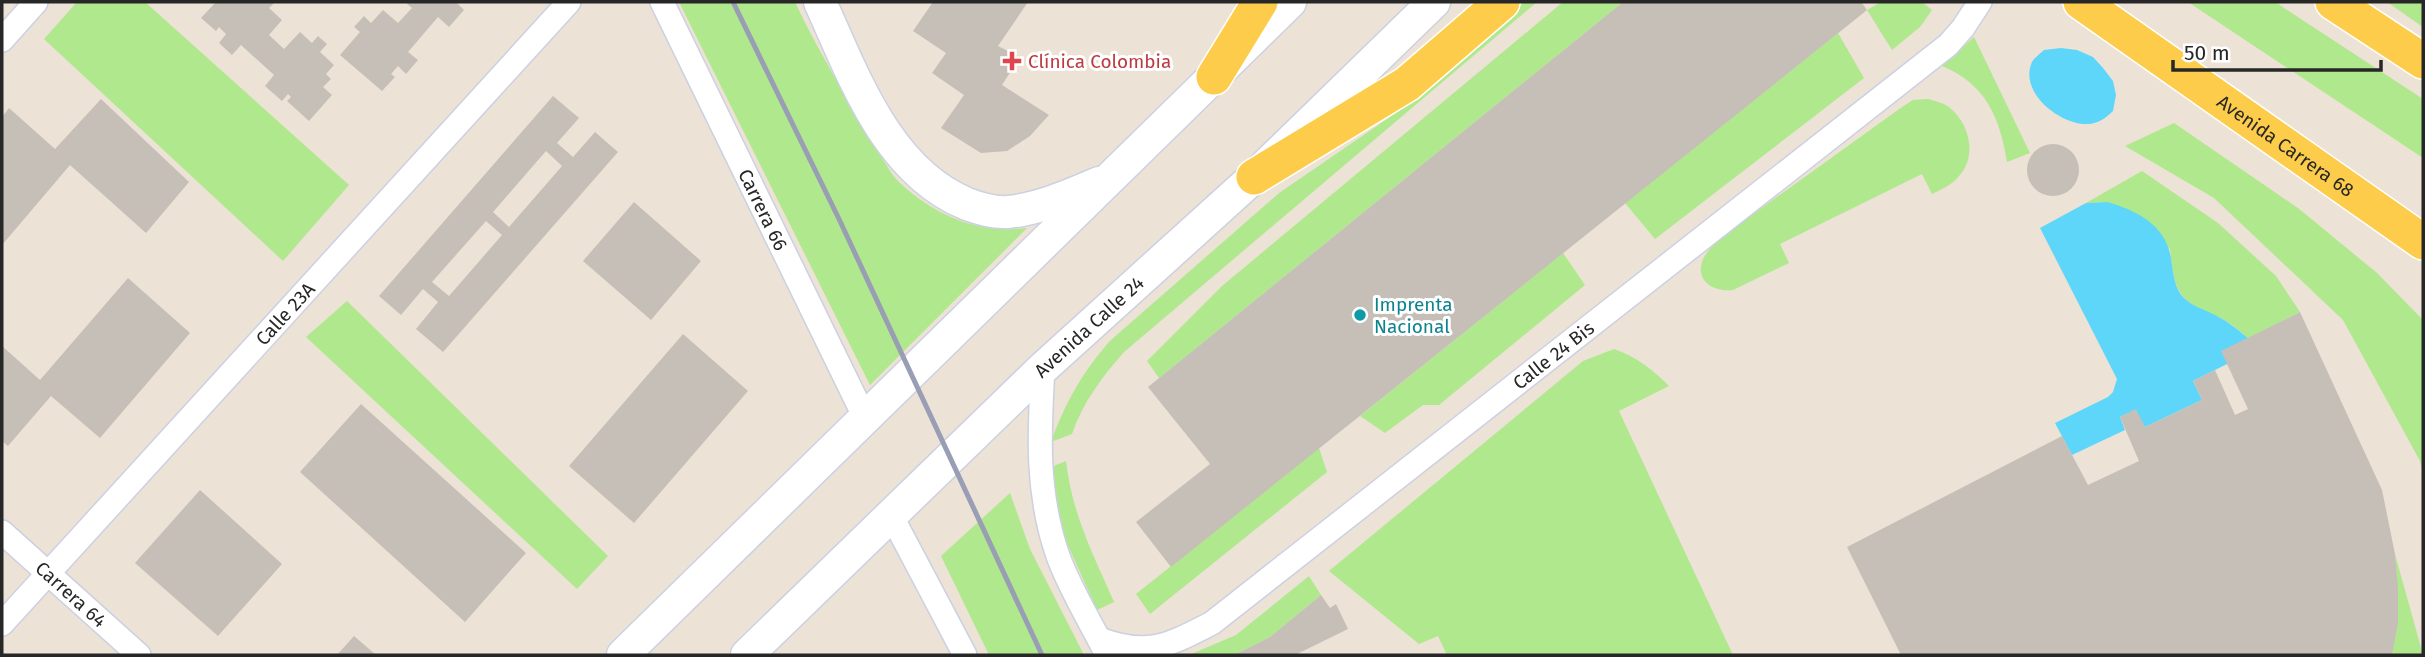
<svg xmlns="http://www.w3.org/2000/svg" width="2425" height="657" font-family="'Fira Sans',sans-serif">
	<rect width="100%" height="100%" fill="#ece2d6"/>
	<path fill="#b0e88d" d="M 77,2 L 145,2 L 349,185 L 283,261 L 44,39 Z
		M 679,2 L 795,2 C 817,49 844,93 871,138 C 880,152 888,172 900,183 C 936,216 978,234 1027,228 L 870,385 Z
		M 1524,2 L 1537,2 L 1124,352 C 1102,377 1083,402 1072,434 L 1051,442 C 1065,403 1083,371 1111,340 L 1279,193 L 1409,104 Z
		M 1563,2 L 1623,2 L 1159,378 L 1147,361 L 1222,286 Z
		M 1881,2 L 1922,2 L 1932,10 L 1920,27 L 1892,50 L 1867,10 Z
		M 2188,2 L 2275,2 L 2423,99 L 2423,158 Z
		M 2387,2 L 2423,2 L 2423,27 L 2420,25 Z
		M 1838,33 L 1864,78 L 1655,239 L 1625,203 Z
		M 1974,37 L 2030,153 L 2007,162 C 2000,118 1986,84 1942,66 Z
		M 1928,99 C 1935,101 1943,103 1949,107 C 1969,123 1978,155 1959,176 C 1952,185 1942,189 1932,194 L 1922,174 L 1780,244 L 1789,263 L 1733,290 C 1718,292 1699,285 1701,267 C 1702,255 1713,246 1720,238 L 1902,107 L 1913,100 Z
		M 2174,123 L 2298,208 L 2377,273 L 2423,320 L 2423,473 L 2420,461 L 2343,320 L 2214,198 L 2125,146 Z
		M 2142,171 L 2218,223 L 2276,276 L 2300,312 L 2248,338 C 2241,332 2234,326 2226,321 C 2211,312 2189,308 2180,292 C 2172,280 2172,263 2170,249 L 2107,202 L 2086,203 Z
		M 1563,253 L 1585,285 L 1439,405 L 1423,405 L 1385,433 L 1360,416 Z
		M 347,301 L 608,556 L 577,589 L 306,337 Z
		M 1614,349 C 1637,357 1652,369 1669,386 L 1619,411 L 1733,655 L 1447,655 L 1438,636 L 1419,644 L 1329,571 L 1583,361 Z
		M 1319,448 L 1327,472 L 1150,614 L 1136,594 Z
		M 1066,461 C 1072,514 1093,554 1114,602 L 1097,610 L 1066,541 L 1054,505 L 1049,468 Z
		M 1010,493 L 1030,549 L 1084,655 L 989,655 L 941,556 Z
		M 2395,554 L 2423,655 L 2392,655 C 2398,621 2398,589 2395,554 Z
		M 1309,576 L 1321,595 L 1270,637 L 1234,655 L 1189,655 L 1236,635 Z"/>
	<path fill="#5ed6f9" d="M 2061,48 L 2077,50 L 2093,57 L 2103,68 L 2113,81 L 2116,95 L 2113,111 C 2106,118 2099,123 2089,124 C 2062,126 2018,93 2032,62 C 2034,58 2041,53 2044,50 Z
		M 2107,202 C 2136,210 2166,225 2171,258 C 2173,272 2174,288 2184,298 C 2192,306 2203,309 2213,314 C 2226,320 2237,329 2248,338 L 2227,364 L 2193,381 L 2202,400 L 2145,427 L 2135,410 L 2120,417 L 2125,430 L 2072,455 L 2055,423 L 2108,397 L 2113,392 L 2117,379 L 2040,228 L 2086,203 Z"/>
	<path fill="#c6bfb7" fill-rule="evenodd" d="M 216,2 L 275,2 L 269,8 L 282,20 L 269,35 L 284,49 L 300,32 L 312,43 L 318,36 L 327,44 L 320,52 L 334,65 L 326,74 L 331,79 L 323,87 L 332,95 L 309,121 L 287,101 L 291,97 L 288,94 L 282,101 L 265,86 L 274,75 L 241,45 L 232,55 L 219,43 L 226,34 L 219,27 L 216,31 L 201,18 Z
		M 405,2 L 458,2 L 457,3 L 464,10 L 449,27 L 438,17 L 408,52 L 418,60 L 406,74 L 398,66 L 391,74 L 395,77 L 382,91 L 340,55 L 360,32 L 354,27 L 364,16 L 371,23 L 383,10 L 398,23 L 412,8 Z
		M 933,2 L 1028,2 L 998,46 L 1020,57 L 1002,85 L 1049,115 L 1030,136 L 1007,151 L 981,153 L 941,128 L 964,95 L 932,73 L 946,53 L 913,31 Z
		M 1623,2 L 1861,2 L 1867,10 L 1171,567 L 1136,522 L 1210,464 L 1148,387 Z
		M 553,96 L 579,118 L 557,143 L 573,157 L 595,132 L 618,152 L 443,352 L 416,329 L 438,302 L 423,289 L 401,315 L 379,296 ZM 546,151 L 562,166 L 509,227 L 493,212 ZM 486,221 L 502,235 L 449,296 L 432,282 Z
		M 101,99 L 189,182 L 146,233 L 70,165 L 2,245 L 2,117 L 9,108 L 55,149 Z
		M2027 170a26 26 0 1 1 52 0a26 26 0 1 1-52 0Z
		M 634,202 L 701,261 L 651,320 L 583,261 Z
		M 128,278 L 190,333 L 100,438 L 51,396 L 8,446 L 2,441 L 2,346 L 40,380 Z
		M 2300,312 L 2382,490 L 2395,554 L 2398,588 L 2398,623 L 2392,655 L 1901,655 L 1847,547 L 2062,436 L 2088,485 L 2139,461 L 2120,417 L 2136,409 L 2145,427 L 2202,400 L 2193,381 L 2215,370 L 2235,415 L 2248,409 L 2221,351 Z
		M 683,334 L 748,391 L 634,523 L 569,466 Z
		M 361,404 L 526,553 L 465,622 L 300,472 Z
		M 200,490 L 282,564 L 218,636 L 135,563 Z
		M 1321,595 L 1330,608 L 1336,604 L 1348,629 L 1295,655 L 1234,655 L 1270,637 Z
		M 354,636 L 376,655 L 337,655 Z"/>
	<g fill="none" stroke-linecap="round" stroke-linejoin="round">
		<defs>
			<g id="street">
				<path id="s1" d="M 662,2 L 865,418"/>
				<path d="M 2,40 L 36,2"/>
				<path d="M 1043,368 C 1039,434 1036,493 1058,556 C 1070,589 1090,621 1106,653"/>
				<path d="M 891,515 L 965,655"/>
				<path id="s2" d="M 2,532 L 139,655"/>
				<path id="s3" d="M 2,624 L 569,2"/>
				<path id="s4" d="M 1099,639 C 1148,657 1167,646 1212,623 L 1948,45 L 1963,28 L 1980,2"/>
			</g>
			<g id="secondary">
				<path d="M 820,2 C 853,74 886,171 967,204 C 980,209 993,213 1008,212 C 1039,209 1071,195 1099,183"/>
				<path d="M 623,655 L 1290,2"/>
				<path id="s5" d="M 747,655 L 1043,368 L 1254,177 L 1434,2"/>
			</g>
			<g id="primary">
				<path id="s6" d="M 2081,2 L 2423,242"/>
				<path d="M 2333,2 L 2423,61"/>
				<path d="M 1214,77 L 1260,2"/>
				<path d="M 1254,177 L 1407,84 L 1502,2"/>
			</g>
		</defs>
		<use href="#street" stroke="#ccd1e2" stroke-width="26"/>
		<use href="#secondary" stroke="#ccd1e2" stroke-width="35"/>
		<use href="#primary" stroke="#fff" stroke-width="38"/>
		<use href="#street" stroke="#fff" stroke-width="23"/>
		<use href="#secondary" stroke="#fff" stroke-width="32"/>
		<use href="#primary" stroke="#fdcc4a" stroke-width="35"/>
		<path stroke="#999eb4" stroke-width="5" d="M 733,2 L 839,219 L 1042,655"/>
	</g>
	<path fill="#e0444e" stroke="#fff" stroke-width="2.5" d="M1008.5 50.5h7v7h7v7h-7v7h-7v-7h-7v-7h7z"/>
	<circle fill="#0f9aa8" stroke="#fff" stroke-width="2.5" cx="1360" cy="315" r="7"/>
	<g text-anchor="middle" stroke-width="6" stroke-linejoin="round" paint-order="stroke">
		<g font-size="19" fill="#be3a42" stroke="#fff" text-anchor="start">
			<text x="1028" y="68">Clínica Colombia</text>
		</g>
		<g font-size="19" fill="#272727" stroke="#fff">
			<text dy="7" stroke="none"><textPath href="#s6" startOffset="250">Avenida Carrera 68</textPath></text>
			<text dy="7" stroke="none"><textPath href="#s1" startOffset="231">Carrera 66</textPath></text>
			<text dy="7" stroke="none"><textPath href="#s3" startOffset="420">Calle 23A</textPath></text>
			<text dy="7" stroke="none"><textPath href="#s5" startOffset="474">Avenida Calle 24</textPath></text>
			<text dy="7" stroke="none"><textPath href="#s4" startOffset="553">Calle 24 Bis</textPath></text>
			<text dy="7" stroke="none"><textPath href="#s2" startOffset="93">Carrera 64</textPath></text>
		</g>
		<g font-size="19" fill="#0d838f" stroke="#fff" text-anchor="start">
			<text x="1374" y="311">Imprenta<tspan x="1374" dy="22">Nacional</tspan></text>
		</g>
	</g>
	<rect width="2425" height="657" fill="none" stroke="#272727" stroke-width="7"/>
	<path d="M2173 60v10h208v-10" fill="none" stroke="#272727" stroke-width="3.5"/>
	<text x="2184" y="60" font-size="21" fill="#272727" stroke="#ffffff" stroke-width="5" paint-order="stroke">50 m</text>
</svg>
